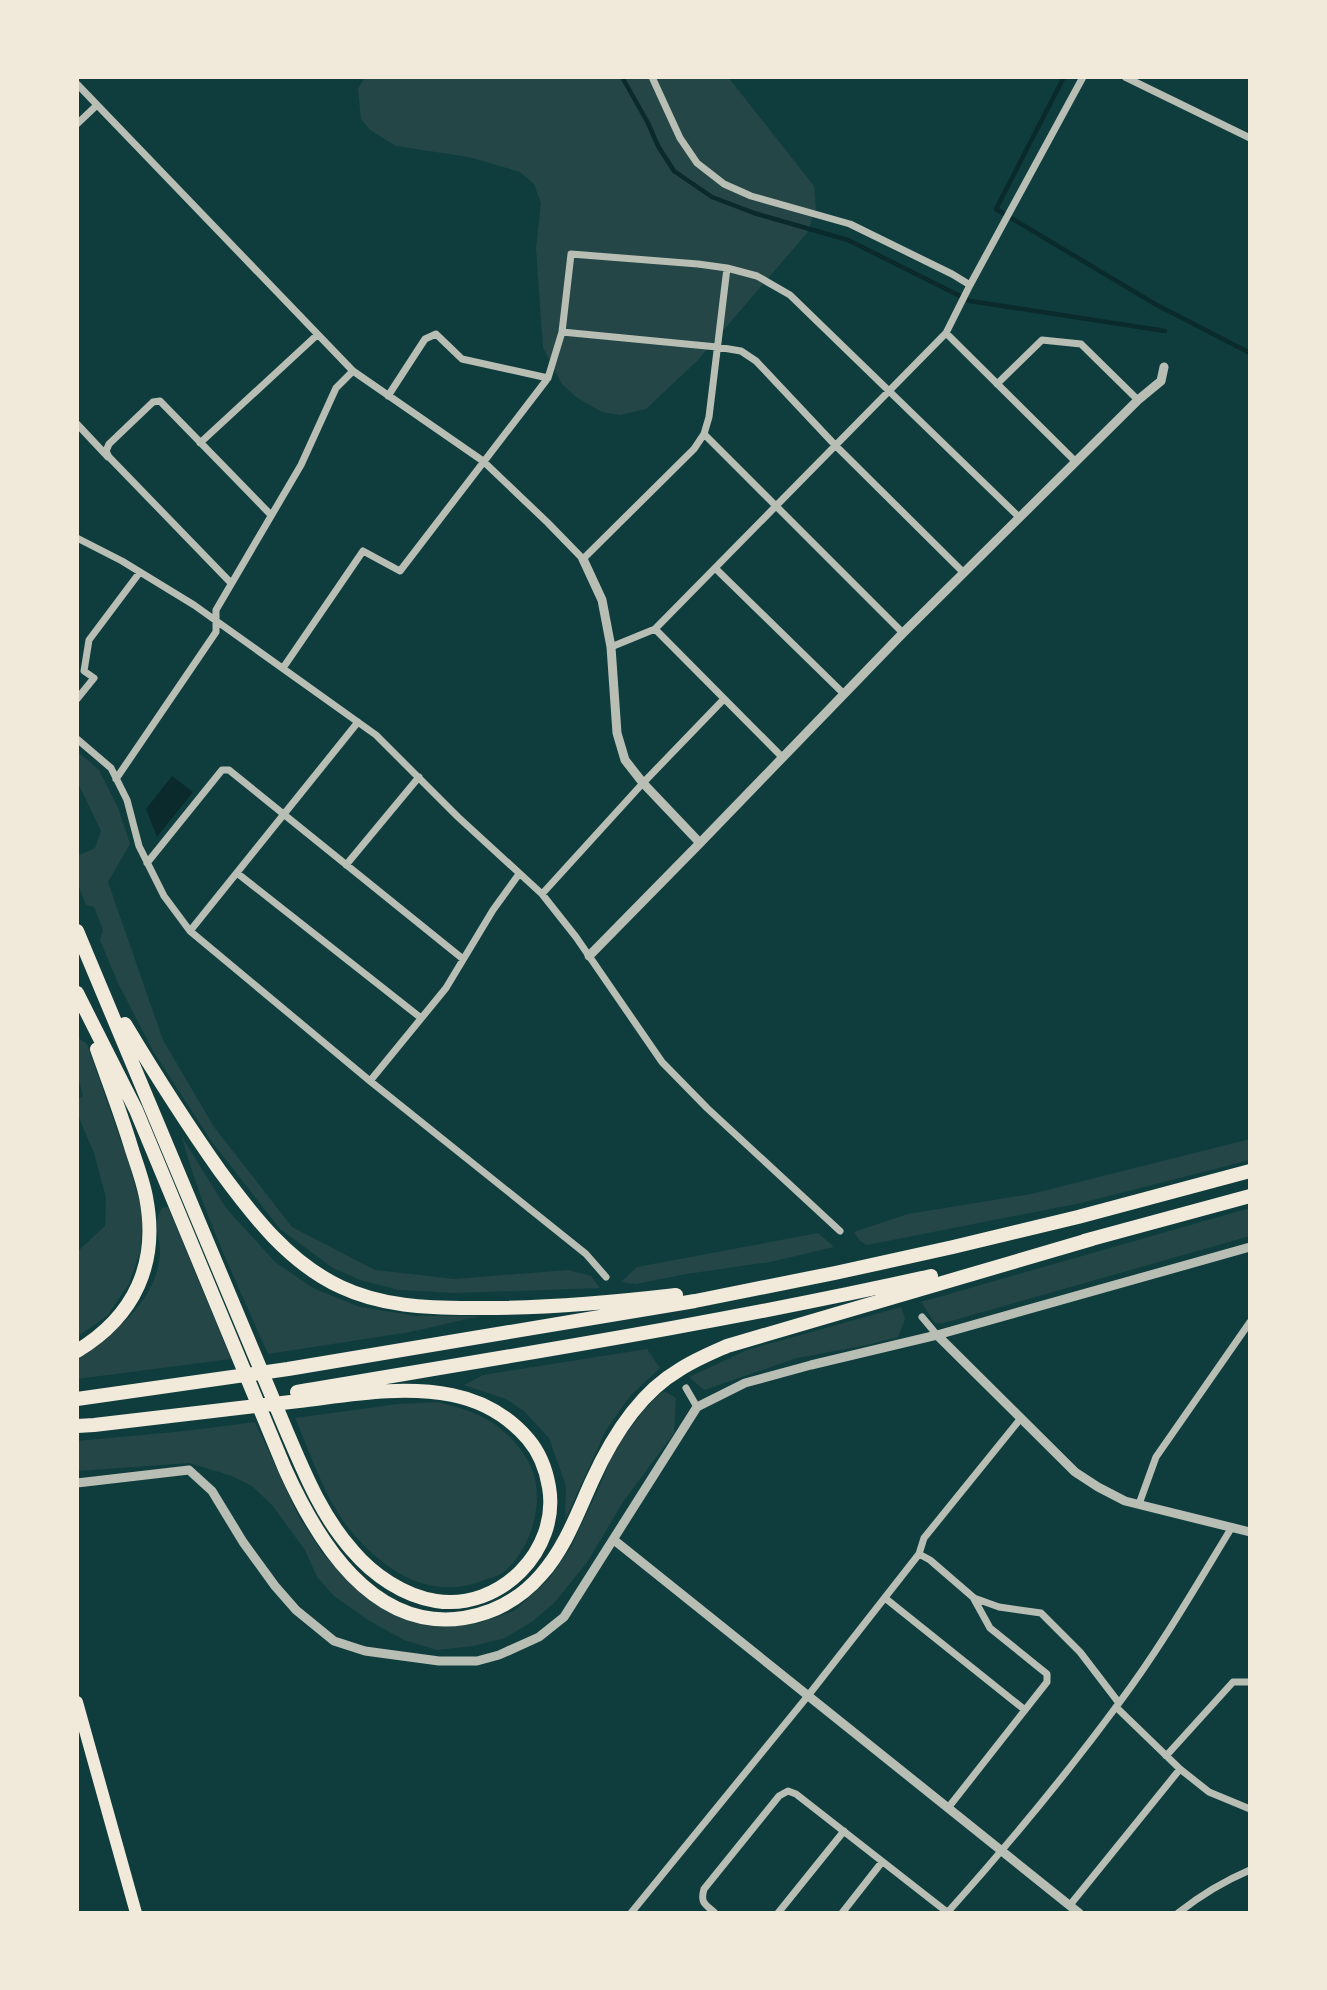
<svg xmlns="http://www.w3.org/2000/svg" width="1327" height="1990" font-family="Quicksand,sans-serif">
	<rect width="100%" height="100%" fill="#0f3d3e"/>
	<path fill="#244646" d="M 365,77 L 728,77 L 814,186 L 816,208 L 807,233 L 697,361 L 646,409 L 620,415 L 602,412 L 576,397 L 562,384 L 543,348 L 536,248 L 541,203 L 534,184 L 520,172 L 469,157 L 396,146 L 370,130 L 361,119 L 358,89 Z
		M 77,751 L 99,770 L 118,808 L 130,844 L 108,882 L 163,1040 L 214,1127 L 292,1227 L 375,1270 L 455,1279 L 568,1270 L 591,1276 L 600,1288 L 454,1293 L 399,1290 L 363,1281 L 333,1268 L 280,1229 L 212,1142 L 153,1051 L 117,981 L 100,940 L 103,930 L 94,907 L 86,905 L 77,882 L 77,856 L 95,848 L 101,831 L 77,781 Z
		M 77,1037 L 87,1044 L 129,1164 L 143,1214 L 140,1252 L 129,1284 L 107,1316 L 77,1337 L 77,1252 L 105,1226 L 106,1198 L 94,1153 L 77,1113 L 77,1100 L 83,1096 L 77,1072 Z
		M 182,1137 L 226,1208 L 275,1262 L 313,1288 L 360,1307 L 417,1316 L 480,1316 L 410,1332 L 268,1354 C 237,1283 202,1212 182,1137 Z
		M 1250,1139 L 1250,1160 L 1081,1203 L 867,1245 L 860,1241 L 854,1232 L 908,1214 L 1031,1194 Z
		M 168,1207 L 231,1359 L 77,1379 L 77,1357 C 115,1334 160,1298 160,1250 C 159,1233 152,1223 162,1208 Z
		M 1250,1208 L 1250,1236 L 944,1323 L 935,1323 L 921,1302 Z
		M 818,1233 L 834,1247 L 770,1262 L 686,1274 L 636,1284 L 621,1282 L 637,1267 Z
		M 901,1307 L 905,1319 L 898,1337 L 867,1345 L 797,1358 L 704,1390 L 689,1377 L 747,1350 Z
		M 647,1349 L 660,1368 L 630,1396 L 606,1430 L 565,1520 L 566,1486 L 549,1438 L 524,1411 L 506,1399 L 464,1385 L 483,1375 Z
		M 666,1392 L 676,1398 L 674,1433 L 623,1502 L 588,1561 L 555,1602 L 533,1621 L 505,1638 L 474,1646 L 437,1650 L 404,1640 L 368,1620 L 334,1596 L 317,1577 L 305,1550 L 272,1505 L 252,1486 L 232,1476 L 189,1463 L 77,1471 L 77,1441 L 185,1431 L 255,1422 L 299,1517 L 323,1554 L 346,1577 L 390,1611 L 452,1625 L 476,1624 L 514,1611 L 548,1580 L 571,1547 L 602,1481 L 613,1451 L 645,1409 L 661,1393 Z
		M 438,1402 C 457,1407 476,1412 493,1423 C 509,1434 523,1450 531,1467 C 546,1500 531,1552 502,1573 C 497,1577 488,1578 482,1581 C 434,1599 392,1576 359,1540 C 327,1507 313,1459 295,1418 L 398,1404 Z"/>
	<path fill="#0a2a2b" d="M 172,776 L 193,792 L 157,837 L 146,809 Z"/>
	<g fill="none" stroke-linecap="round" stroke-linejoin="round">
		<path stroke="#0a2a2b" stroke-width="4.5" d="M 622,77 L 648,123 L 658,146 L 674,171 L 712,197 L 754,213 L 848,240 L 970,301 L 1165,331
			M 1064,77 L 996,209 L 1155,304 L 1250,353"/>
		<path stroke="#b8beb3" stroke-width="7" d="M 652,77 L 680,138 L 697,163 L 724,184 L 751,196 L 850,224 L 952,274 L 970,285
			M 1125,77 L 1250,138
			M 77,84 L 353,371 L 483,461 L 548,523 L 583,559 L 694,449 L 704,434 L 709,417 L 727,268
			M 77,124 L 97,105
			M 562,332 L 717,347 L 741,351 L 756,361 L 835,445 L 964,573
			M 946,333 L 1076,462
			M 997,384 L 1042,340 L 1081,344 L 1138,400
			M 388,396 L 425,339 L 436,334 L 462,359 L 548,378
			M 77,424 L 108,457
			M 704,434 L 903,633
			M 200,443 L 317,335
			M 77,538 L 122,561 L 194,605 L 376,735 L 458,817 L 542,894 L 576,937 L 662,1062 L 707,1108 L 840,1231
			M 715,568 L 844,694
			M 231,583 L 109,457 L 106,451 L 109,444 L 153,402 L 160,401 L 271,515
			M 655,629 L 783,758
			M 611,647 L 655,629 L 946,333 L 970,285 L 1083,77
			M 283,668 L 363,551 L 400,571 L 548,378 L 562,332 L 571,254 L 698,264 L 727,268 L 757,276 L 790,295 L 1019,517
			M 77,699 L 94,678 L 84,671 L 89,640 L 140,572
			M 77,739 L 111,768 L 127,800 L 139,846 L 164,896 L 190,931 L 370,1081 L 586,1254 L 606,1277
			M 116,779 L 216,632 L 216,610 L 301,465 L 336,388 L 353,371
			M 147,863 L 222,770 L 229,770 L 463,959
			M 346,865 L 419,777
			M 237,873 L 421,1018
			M 542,894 L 643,783 L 724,699
			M 190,931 L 358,722
			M 370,1081 L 446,988 L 493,910 L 519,874
			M 922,1317 L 937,1335
			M 686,1388 L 697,1407
			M 1021,1418 L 924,1538 L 919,1554 L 930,1560 L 974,1598 L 999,1607 L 1041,1613 L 1080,1652 L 1119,1703
			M 1139,1504 L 1156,1457 L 1250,1322
			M 885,1598 L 1025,1710
			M 1116,1707 L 1180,1769 L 1209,1792 L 1250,1809
			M 1166,1756 L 1233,1682 L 1250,1682
			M 948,1808 L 1047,1682 L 1047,1674 L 990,1628 L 974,1599
			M 1070,1905 L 1180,1769
			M 631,1913 L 807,1697 L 919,1554
			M 715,1913 C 705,1904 700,1903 704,1889 L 779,1796 L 788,1791 L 796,1794 L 947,1912
			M 778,1913 L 844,1831
			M 842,1913 L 882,1862
			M 947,1913 C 1007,1846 1066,1775 1119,1703 C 1161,1647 1196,1586 1232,1527
			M 1178,1913 C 1201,1895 1224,1881 1250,1870"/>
		<path stroke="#b8beb3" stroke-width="9" d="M 583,559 L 602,600 L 611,647 L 617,733 L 625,760 L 643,783 L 700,843
			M 589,956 L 700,843 L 903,633 L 1138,400 L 1161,381 L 1164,367
			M 937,1335 L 1075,1472 L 1098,1487 L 1125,1501 L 1250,1532
			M 77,1483 L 189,1470 L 212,1491 L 243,1542 L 275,1586 L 296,1610 L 334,1641 L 365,1651 L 439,1661 L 477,1661 L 499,1655 L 539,1637 L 564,1617 L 697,1407 L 745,1383 L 811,1365 L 937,1335 L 1250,1247
			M 614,1540 L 1079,1913"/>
		<path stroke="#f1e9da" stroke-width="12" d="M 77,1702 L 136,1913"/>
		<path stroke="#f1e9da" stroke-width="14" d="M 77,931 L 286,1430 C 304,1472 321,1515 352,1550 C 373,1575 404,1596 436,1601 C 500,1611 560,1550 549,1487 C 546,1469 540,1453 528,1439 C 508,1416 482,1401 452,1395 C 401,1385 349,1395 299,1401 C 230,1409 162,1417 94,1425 L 77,1426
			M 77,993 L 136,1110 L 285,1469 C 317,1540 372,1632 464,1618 C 494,1613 521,1598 541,1575 C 565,1548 577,1514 592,1481 C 611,1439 638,1394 679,1370 C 694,1360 711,1353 727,1346 L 1092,1239
			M 125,1024 C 155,1074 186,1123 220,1171 C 253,1216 289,1263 341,1287 C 381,1306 426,1308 470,1308 C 540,1309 607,1303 676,1295
			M 1084,1241 L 1250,1196
			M 77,1351 C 135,1316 159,1263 146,1197 C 143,1181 137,1165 132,1150 C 122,1116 109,1083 97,1049
			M 297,1392 C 509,1356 721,1323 931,1276
			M 77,1399 L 288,1369 L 695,1301 L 835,1273 L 953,1247 L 1078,1217 L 1250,1171"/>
	</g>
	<rect width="1327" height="1990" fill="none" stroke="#f1e9da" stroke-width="158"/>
</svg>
